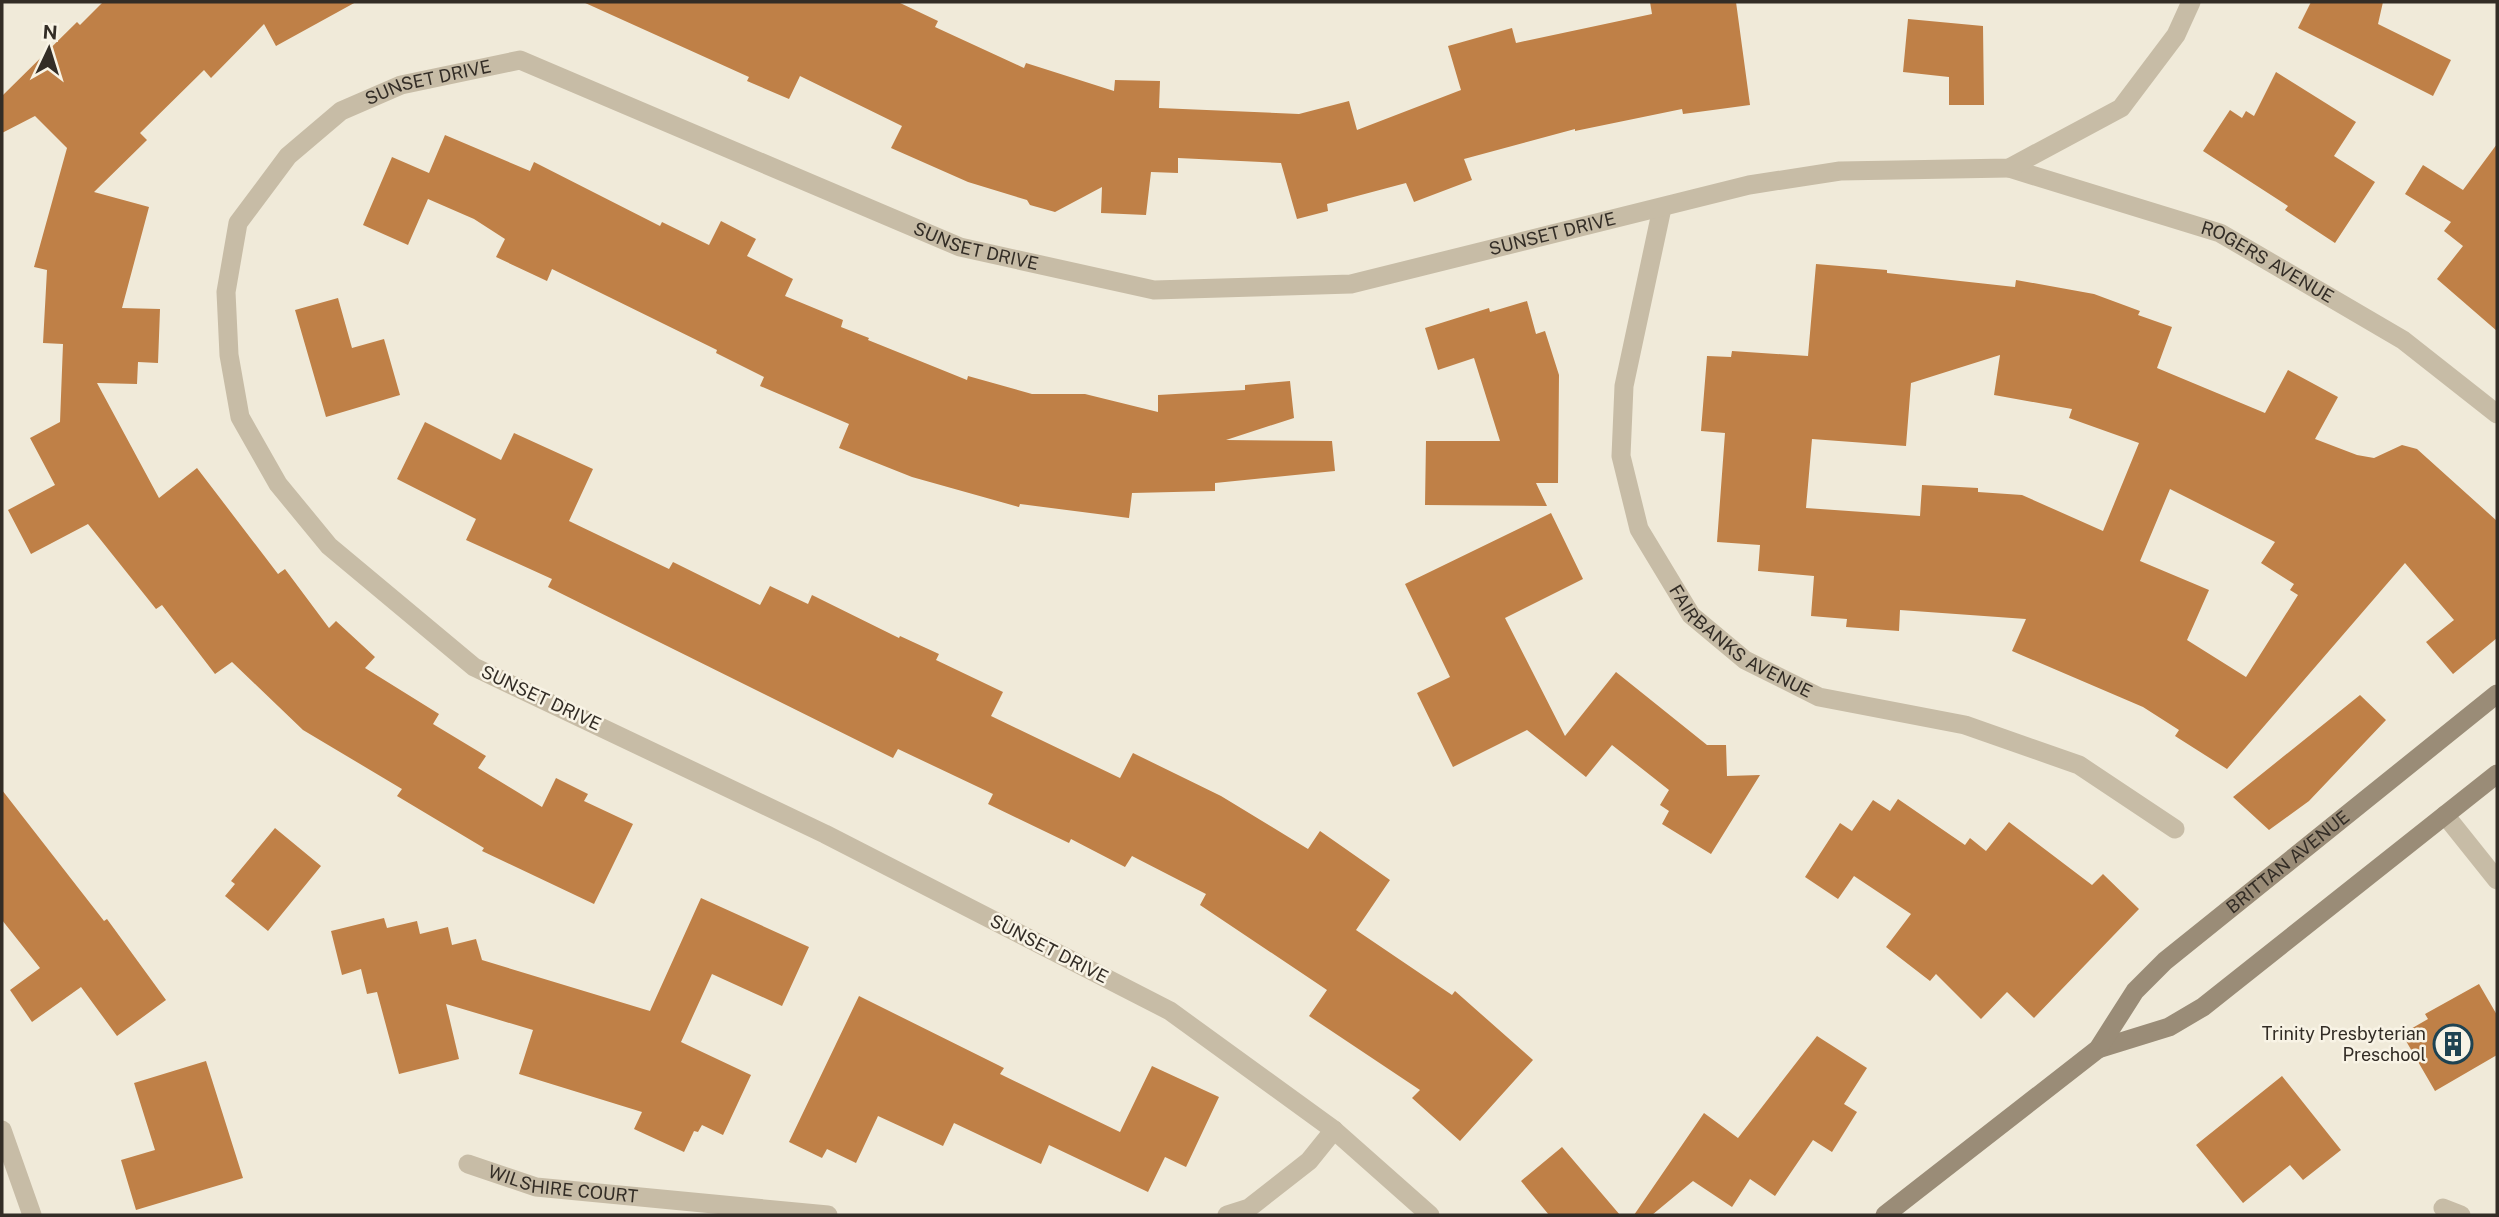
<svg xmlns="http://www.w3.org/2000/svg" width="2499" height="1217" font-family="'Public Sans',sans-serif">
	<rect width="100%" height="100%" fill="#f0ead9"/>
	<path fill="#bf8047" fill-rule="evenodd" d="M 103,2 L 356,2 L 276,46 L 264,24 L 211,78 L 204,70 L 140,133 L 147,140 L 94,192 L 149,207 L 122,308 L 160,309 L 158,363 L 138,362 L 137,384 L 97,383 L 159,498 L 197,468 L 278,574 L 285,569 L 329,628 L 336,621 L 375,657 L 365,668 L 439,714 L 433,724 L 486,756 L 478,768 L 542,807 L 556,778 L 588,794 L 584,801 L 633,824 L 594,904 L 482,851 L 484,848 L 397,796 L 402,789 L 303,730 L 232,662 L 215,674 L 162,605 L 156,609 L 88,524 L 31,554 L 8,510 L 55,485 L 30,438 L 60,422 L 63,344 L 43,343 L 47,270 L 34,267 L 67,148 L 35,116 L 2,133 L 2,96 L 77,22 L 80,25 Z
		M 583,2 L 898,2 L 938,21 L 935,27 L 1024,68 L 1026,63 L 1114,91 L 1115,80 L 1160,81 L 1159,108 L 1299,114 L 1349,101 L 1357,130 L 1461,90 L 1448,46 L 1512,28 L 1516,43 L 1652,14 L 1650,2 L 1736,2 L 1750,105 L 1683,114 L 1682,109 L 1575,131 L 1575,129 L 1464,159 L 1472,180 L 1414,202 L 1406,183 L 1327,204 L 1328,211 L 1297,219 L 1281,163 L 1178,158 L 1178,173 L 1151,172 L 1146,215 L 1101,213 L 1102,187 L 1055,212 L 1030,205 L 1027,200 L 968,182 L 891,148 L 902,126 L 800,76 L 789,99 L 747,81 L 749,77 Z
		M 2311,2 L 2383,2 L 2378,24 L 2451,60 L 2433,96 L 2298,28 Z
		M 1908,19 L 1983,26 L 1984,105 L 1949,105 L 1949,77 L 1903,72 Z
		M 2276,72 L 2356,122 L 2334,156 L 2375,182 L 2335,243 L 2285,210 L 2288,206 L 2203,151 L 2230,110 L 2242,118 L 2246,111 L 2254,116 Z
		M 445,135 L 530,171 L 534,162 L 660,226 L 662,222 L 709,245 L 721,221 L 756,239 L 747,256 L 793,279 L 785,296 L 843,320 L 841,327 L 869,338 L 868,340 L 967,380 L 968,376 L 1032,394 L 1085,394 L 1158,412 L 1158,395 L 1245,390 L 1245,385 L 1290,381 L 1294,418 L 1226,440 L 1332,441 L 1335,471 L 1215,483 L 1215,491 L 1132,493 L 1129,518 L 1020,504 L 1019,507 L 912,477 L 839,448 L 849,424 L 760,386 L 764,377 L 716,353 L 717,350 L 552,269 L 547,281 L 496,257 L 505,239 L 474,219 L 428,199 L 408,245 L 363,225 L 392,157 L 429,173 Z
		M 2497,144 L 2497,331 L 2437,279 L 2463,246 L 2444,231 L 2451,222 L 2405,194 L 2423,165 L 2463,190 Z
		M 1816,264 L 1887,270 L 1887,273 L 2015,287 L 2016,280 L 2094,294 L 2140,311 L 2138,315 L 2172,327 L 2157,368 L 2265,413 L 2288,370 L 2338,397 L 2315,439 L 2357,455 L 2374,458 L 2402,445 L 2417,449 L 2497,521 L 2497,638 L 2453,674 L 2426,642 L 2454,620 L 2405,563 L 2227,769 L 2175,736 L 2179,730 L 2143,707 L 2012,651 L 2026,619 L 1900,610 L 1899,631 L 1846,627 L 1847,619 L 1811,616 L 1814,576 L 1758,571 L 1760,545 L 1717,542 L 1725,433 L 1701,431 L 1707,356 L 1731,357 L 1732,351 L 1808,356 ZM 2000,355 L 1994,395 L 2072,409 L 2069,418 L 2139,443 L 2103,531 L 2022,495 L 1978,492 L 1978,488 L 1922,485 L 1920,516 L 1806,508 L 1812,439 L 1906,446 L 1911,383 ZM 2170,489 L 2275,542 L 2261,563 L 2294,584 L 2290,590 L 2298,595 L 2246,677 L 2187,640 L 2209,590 L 2140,561 Z
		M 338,298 L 352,348 L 384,339 L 400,395 L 326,417 L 295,310 Z
		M 1527,301 L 1536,334 L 1545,331 L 1559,375 L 1558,483 L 1536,483 L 1547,506 L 1425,505 L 1426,441 L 1500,441 L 1474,358 L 1438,370 L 1425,328 L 1489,308 L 1490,312 Z
		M 425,422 L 501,460 L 514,433 L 593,469 L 569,521 L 669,569 L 673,562 L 760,605 L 770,586 L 808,604 L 812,595 L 899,638 L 900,636 L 939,654 L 936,660 L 1003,692 L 991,716 L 1120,778 L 1133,753 L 1221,796 L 1308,849 L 1320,831 L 1390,880 L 1356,930 L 1452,995 L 1455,991 L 1533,1060 L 1460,1141 L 1412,1098 L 1420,1090 L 1309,1016 L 1327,990 L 1200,905 L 1206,894 L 1132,856 L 1125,867 L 1071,839 L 1069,843 L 988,804 L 993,794 L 898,749 L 893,758 L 548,587 L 552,579 L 466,540 L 476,519 L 397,479 Z
		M 1551,513 L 1583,579 L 1505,618 L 1565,736 L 1616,672 L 1707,745 L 1726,745 L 1727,776 L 1760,775 L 1711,854 L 1662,824 L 1669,811 L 1660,805 L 1669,790 L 1612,745 L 1586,777 L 1527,730 L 1453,767 L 1417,693 L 1450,677 L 1405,584 Z
		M 2360,695 L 2386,720 L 2309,801 L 2269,830 L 2233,797 Z
		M 2,790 L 104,921 L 107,919 L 166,1000 L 117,1036 L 81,987 L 32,1022 L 10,990 L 40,968 L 2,920 Z
		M 1898,799 L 1965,845 L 1970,838 L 1986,851 L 2009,822 L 2092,885 L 2103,874 L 2139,909 L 2034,1018 L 2007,992 L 1981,1019 L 1936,974 L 1930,981 L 1886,947 L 1911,914 L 1854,876 L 1838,899 L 1805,877 L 1840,823 L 1852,831 L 1873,800 L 1890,811 Z
		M 275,828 L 321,866 L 268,931 L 225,896 L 235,884 L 231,881 Z
		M 701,898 L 809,947 L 782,1006 L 712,974 L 681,1042 L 751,1075 L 723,1135 L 702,1125 L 698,1132 L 694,1131 L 684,1152 L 634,1129 L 642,1112 L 519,1074 L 533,1030 L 446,1004 L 459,1059 L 399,1074 L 377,992 L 367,994 L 361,969 L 342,975 L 331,931 L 384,918 L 387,928 L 417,921 L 420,934 L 448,927 L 452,945 L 476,939 L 482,960 L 650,1011 Z
		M 2479,984 L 2497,1015 L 2497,1055 L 2435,1091 L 2402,1034 L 2428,1019 L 2425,1014 Z
		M 859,996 L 1004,1068 L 1000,1074 L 1120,1132 L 1152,1066 L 1219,1097 L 1186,1167 L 1165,1157 L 1148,1192 L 1049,1145 L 1041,1164 L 954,1123 L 943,1146 L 878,1116 L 856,1163 L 827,1149 L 822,1158 L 789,1142 Z
		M 1817,1036 L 1867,1068 L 1844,1104 L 1857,1112 L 1832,1152 L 1813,1140 L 1775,1196 L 1750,1179 L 1732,1207 L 1693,1181 L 1652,1215 L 1634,1215 L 1704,1113 L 1738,1138 Z
		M 206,1061 L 243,1178 L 136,1210 L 121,1160 L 155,1150 L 134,1083 Z
		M 2282,1076 L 2341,1150 L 2303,1180 L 2290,1165 L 2243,1203 L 2196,1145 Z
		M 1562,1147 L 1620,1215 L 1549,1215 L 1521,1181 Z"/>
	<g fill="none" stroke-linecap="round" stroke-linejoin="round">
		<path stroke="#c7bca6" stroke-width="19" d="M 2445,815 L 2497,880"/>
		<g stroke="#c7bca6" stroke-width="19">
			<path id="s1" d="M 2009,168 L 2220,233 L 2403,340 L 2497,414"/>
			<path id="s2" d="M 1662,208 L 1624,386 L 1621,456 L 1639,529 L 1691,615 L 1745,660 L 1819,697 L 1965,725 L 2079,765 L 2175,829"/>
			<path d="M 2,1130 L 32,1215"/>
			<path id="s3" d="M 468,1164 L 536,1187 L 828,1215"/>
			<path d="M 2443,1208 L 2461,1215"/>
			<path d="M 1227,1215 L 1249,1208 L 1309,1161 L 1334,1130"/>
			<path id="s4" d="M 1430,1215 L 1334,1130 L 1170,1011 L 825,834 L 474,667 L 329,546 L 278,484 L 240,417 L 229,355 L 226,292 L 238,223 L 288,156 L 341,111 L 401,85 L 520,60 L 960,247 L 1154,290 L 1351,284 L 1749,185 L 1840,171 L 2009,168 L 2121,108 L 2176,35 L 2191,2"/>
		</g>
		<g stroke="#9a8c77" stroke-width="19">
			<path d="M 2098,1049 L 2169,1027 L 2203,1007 L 2497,774"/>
			<path id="s5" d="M 1885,1215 L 2098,1049 L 2135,991 L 2165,961 L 2497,694"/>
		</g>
	</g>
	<defs>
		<symbol id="building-ring" viewBox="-11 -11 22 22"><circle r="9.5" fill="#f8f3e5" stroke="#1e4352" stroke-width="1.5"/><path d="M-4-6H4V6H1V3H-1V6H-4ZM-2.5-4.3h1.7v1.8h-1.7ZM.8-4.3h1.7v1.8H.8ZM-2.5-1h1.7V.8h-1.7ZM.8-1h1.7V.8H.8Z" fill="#1e4352"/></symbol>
	</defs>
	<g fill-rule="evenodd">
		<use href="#building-ring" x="2431" y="1022" width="44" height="44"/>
	</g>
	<g text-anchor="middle" stroke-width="5" stroke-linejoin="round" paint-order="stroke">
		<g font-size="18" fill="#332d26" stroke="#f8f3e5">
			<text dy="6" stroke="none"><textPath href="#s4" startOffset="1895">SUNSET DRIVE</textPath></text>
			<text dy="6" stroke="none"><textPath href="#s4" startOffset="3071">SUNSET DRIVE</textPath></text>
			<text dy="6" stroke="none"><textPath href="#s4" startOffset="2483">SUNSET DRIVE</textPath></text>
			<text dy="6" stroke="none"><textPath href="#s1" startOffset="276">ROGERS AVENUE</textPath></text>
			<text dy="6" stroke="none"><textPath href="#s2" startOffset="483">FAIRBANKS AVENUE</textPath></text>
			<text transform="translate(541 698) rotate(25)" y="6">SUNSET DRIVE</text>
			<text dy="6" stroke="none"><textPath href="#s5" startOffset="539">BRITTAN AVENUE</textPath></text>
			<text transform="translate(1049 949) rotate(27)" y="6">SUNSET DRIVE</text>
			<text dy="6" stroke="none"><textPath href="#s3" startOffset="98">WILSHIRE COURT</textPath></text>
		</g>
		<g font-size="18" fill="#332d26" stroke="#f8f3e5" text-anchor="end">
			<text x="2426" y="1040">Trinity Presbyterian<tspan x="2426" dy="21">Preschool</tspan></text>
		</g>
	</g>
	<rect width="2499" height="1217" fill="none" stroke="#332d26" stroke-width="7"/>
	<g transform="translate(49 49) rotate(4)" stroke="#f8f3e5" stroke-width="5" paint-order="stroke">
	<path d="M0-5L12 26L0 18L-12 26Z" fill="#332d26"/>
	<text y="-10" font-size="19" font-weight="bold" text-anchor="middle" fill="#332d26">N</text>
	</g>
</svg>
